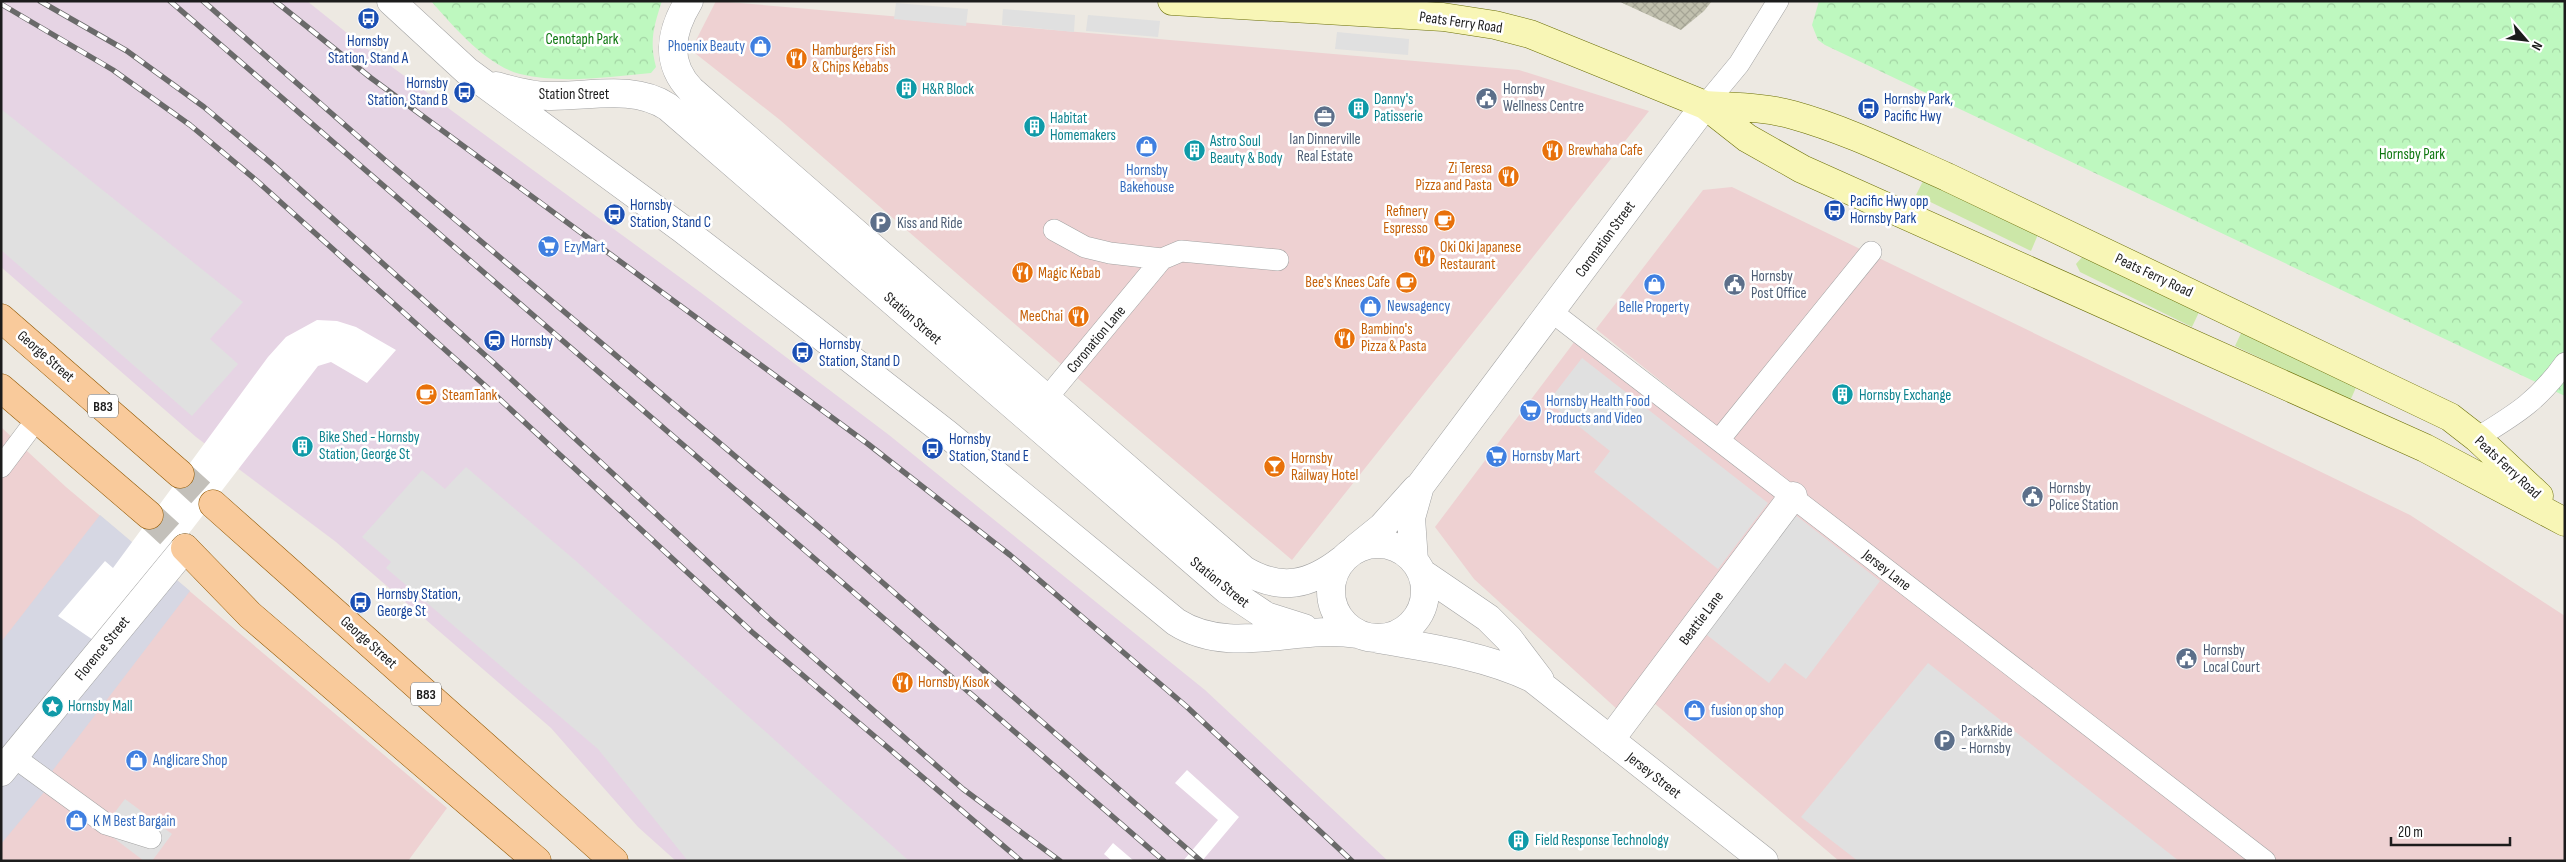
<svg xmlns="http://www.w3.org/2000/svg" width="2566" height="862" font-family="'Sofia Sans Condensed',sans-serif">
	<defs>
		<pattern id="construction-cross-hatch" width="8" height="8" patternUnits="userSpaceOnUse" patternTransform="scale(1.25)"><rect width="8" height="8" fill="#c1c0ae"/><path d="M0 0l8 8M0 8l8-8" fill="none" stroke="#a5a495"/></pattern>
		<pattern id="park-crowns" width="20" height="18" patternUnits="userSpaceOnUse" patternTransform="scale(1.25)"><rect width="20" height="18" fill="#bef8bf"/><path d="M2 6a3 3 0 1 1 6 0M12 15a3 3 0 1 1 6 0" fill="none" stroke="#a3d4a4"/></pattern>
	</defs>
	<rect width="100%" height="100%" fill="#ede9e2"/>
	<path fill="#eed1d2" d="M 716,1 L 1519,70 L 1649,111 L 1292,560 L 1069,371 L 780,120 L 691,50 Z
		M 1732,187 L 2410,515 L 2565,616 L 2565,861 L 1839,861 L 1654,703 L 1804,496 L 1596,329 L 1703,190 Z
		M 1575,341 L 1778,499 L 1618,710 L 1474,579 L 1435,527 Z
		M 1,427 L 66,487 L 447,808 L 408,861 L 1,861 Z"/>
	<path fill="#e6d4e4" d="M 1,1 L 307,1 L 362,45 L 700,292 L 889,435 L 1205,690 L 1388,861 L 676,861 L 638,827 L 551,728 L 336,542 L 196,437 L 1,267 Z"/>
	<path fill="url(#construction-cross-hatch)" d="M 1618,1 L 1712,1 L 1704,11 L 1681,30 Z"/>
	<path fill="url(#park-crowns)" d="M 431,1 L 662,1 C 654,25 649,42 656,67 L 651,73 C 608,77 562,84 520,74 C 486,65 454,27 431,1 Z
		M 1819,1 L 2565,1 L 2565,396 L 1825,45 L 1818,40 L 1812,25 Z"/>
	<path fill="#cce7a8" d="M 1925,177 L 2039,232 L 2031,251 L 1916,195 Z
		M 2083,256 L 2200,310 L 2192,327 L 2080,272 L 2076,264 Z
		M 2243,329 L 2358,383 L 2350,401 L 2235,346 Z"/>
	<path fill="#e0e0e0" d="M 896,3 L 968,9 L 966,26 L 894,19 Z
		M 1003,9 L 1075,15 L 1074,32 L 1002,25 Z
		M 1088,15 L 1160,21 L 1158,37 L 1086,31 Z
		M 1337,32 L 1409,39 L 1408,55 L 1335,49 Z
		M 1,109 L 243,302 L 210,339 L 238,364 L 192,416 L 1,250 Z
		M 1582,358 L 1768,503 L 1718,569 L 1594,472 L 1610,451 L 1548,402 Z
		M 466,467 L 577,562 L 909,861 L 688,861 L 598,749 L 386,568 L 391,562 L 362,537 L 422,470 L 445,489 Z
		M 1789,510 L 1880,581 L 1806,679 L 1785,663 L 1769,683 L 1703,632 Z
		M 1928,663 L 2179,861 L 1858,861 L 1801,817 Z
		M 125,799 L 172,834 L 152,861 L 144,861 L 102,829 Z"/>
	<path fill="#d6d7e3" d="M 100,515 L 190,591 L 53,770 L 45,791 L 1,844 L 1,642 Z"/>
	<path fill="#fff" d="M 317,320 L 337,321 L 356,327 L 396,350 L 367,383 L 331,362 L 318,366 L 102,646 L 58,616 L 105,561 L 113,568 L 268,357 L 286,337 Z
		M 1187,770 L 1239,817 L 1202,861 L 1183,861 L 1218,820 L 1175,783 Z
		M 1113,843 L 1134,861 L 1112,861 L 1104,854 Z"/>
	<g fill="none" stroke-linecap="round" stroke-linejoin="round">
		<path stroke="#c3c0ba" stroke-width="28" stroke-dasharray="28 14" stroke-linecap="butt" d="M 180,474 L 213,504
			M 149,515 L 185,548"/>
		<defs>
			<path id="lane" d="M 1705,105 L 1739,64 L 1778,1
				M 1054,230 L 1085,247 L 1110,253 L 1162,259
				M 1552,312 L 2265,861
				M 1037,410 L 1162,259 L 1181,251 L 1278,260
				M 2477,438 C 2516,414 2538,401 2565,363
				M 1719,440 L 1871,252
				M 1,467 L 37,419
				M 14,757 L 106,824 L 151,838"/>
			<path id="street" d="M 391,1 L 467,71 L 681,228 L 811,328 L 947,434 L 1176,622 C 1231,657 1297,624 1357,634
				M 689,1 C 670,32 665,63 691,90 L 1244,570 C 1281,592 1310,585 1342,560
				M 496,86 C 513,91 531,96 548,96 C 588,97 633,84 668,107 L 1227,590 L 1266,616 L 1304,628
				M1331 591a47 47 0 1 1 94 0a47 47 0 1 1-94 0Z
				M 1356,548 L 1382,527 L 1416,489
				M 1414,561 L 1411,518 L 1420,486 L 1705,105
				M 1422,573 L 1488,618 L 1509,639 L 1540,680
				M 1378,639 C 1430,648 1483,655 1532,678 L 1764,861
				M 1610,740 L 1793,496
				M 1,772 L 185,548"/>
			<path id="secondary" d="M 1172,1 L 1443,17 L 1495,25 L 1530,34 L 1705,105 L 1747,138 L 1802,169 L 2425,448 L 2565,522
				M 1705,105 C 1735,107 1765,107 1793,115 C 1847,130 1897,155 1947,177 L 2450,417 L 2477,438 L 2539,496"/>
			<path id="primary" d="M 1,318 L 180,474
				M 1,388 L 149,515
				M 213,504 L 614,861
				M 185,548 L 250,615 L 537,861"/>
		</defs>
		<use href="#lane" stroke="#a3a3a3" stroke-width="22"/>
		<use href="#street" stroke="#a3a3a3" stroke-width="29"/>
		<use href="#secondary" stroke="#6b6f07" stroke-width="29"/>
		<use href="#primary" stroke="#915803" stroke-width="29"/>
		<use href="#lane" stroke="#fff" stroke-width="21"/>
		<use href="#street" stroke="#fff" stroke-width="28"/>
		<use href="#secondary" stroke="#f8f6b6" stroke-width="28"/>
		<use href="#primary" stroke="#f9ca9b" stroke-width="28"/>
		<defs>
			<path id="rail" d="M 40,1 L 127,51 L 204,107 L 272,164 L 496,365 L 765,615 L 963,789 L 1060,861
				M 170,1 L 1164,861
				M 203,1 L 386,161 L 826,533 L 1201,861
				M 275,1 L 371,78 L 868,444 L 1010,555 L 1187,707 L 1352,861
				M 1,4 L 113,70 L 190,125 L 257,181 L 481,382 L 752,632 L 1021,861"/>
		</defs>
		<use href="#rail" stroke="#6a6a6a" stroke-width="5.5"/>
		<use href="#rail" stroke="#fff" stroke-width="4" stroke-dasharray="11" stroke-linecap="butt"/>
	</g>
	<defs>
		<symbol id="bus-disc" viewBox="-11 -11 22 22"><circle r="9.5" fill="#1a4fb4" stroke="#fff"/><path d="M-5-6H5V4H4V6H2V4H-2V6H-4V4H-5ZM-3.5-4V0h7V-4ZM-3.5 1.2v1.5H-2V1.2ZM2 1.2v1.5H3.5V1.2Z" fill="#fff"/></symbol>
		<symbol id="shop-disc" viewBox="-11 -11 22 22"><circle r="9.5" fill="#3f7fe0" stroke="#fff"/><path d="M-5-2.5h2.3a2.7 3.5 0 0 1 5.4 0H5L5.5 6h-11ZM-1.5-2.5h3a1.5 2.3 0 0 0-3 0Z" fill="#fff"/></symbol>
		<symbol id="restaurant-disc" viewBox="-11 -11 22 22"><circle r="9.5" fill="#e8710a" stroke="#fff"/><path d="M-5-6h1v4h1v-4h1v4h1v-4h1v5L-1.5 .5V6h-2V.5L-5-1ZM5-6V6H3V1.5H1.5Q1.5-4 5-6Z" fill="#fff"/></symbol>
		<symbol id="building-disc" viewBox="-11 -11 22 22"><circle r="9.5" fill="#0f9aa8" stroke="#fff"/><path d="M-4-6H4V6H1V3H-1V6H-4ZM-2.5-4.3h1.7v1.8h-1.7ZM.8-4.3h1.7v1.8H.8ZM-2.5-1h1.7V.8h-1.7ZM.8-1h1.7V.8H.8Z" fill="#fff"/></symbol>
		<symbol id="civic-disc" viewBox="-11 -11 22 22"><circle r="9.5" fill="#5c6f8a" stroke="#fff"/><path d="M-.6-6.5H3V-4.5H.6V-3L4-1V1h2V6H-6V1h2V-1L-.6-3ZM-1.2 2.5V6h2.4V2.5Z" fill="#fff"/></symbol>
		<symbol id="office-disc" viewBox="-11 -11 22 22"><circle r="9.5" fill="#5c6f8a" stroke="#fff"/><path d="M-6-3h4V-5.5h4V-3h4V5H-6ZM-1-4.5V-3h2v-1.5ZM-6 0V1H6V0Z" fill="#fff"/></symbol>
		<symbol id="cafe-disc" viewBox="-11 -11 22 22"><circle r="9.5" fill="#e8710a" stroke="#fff"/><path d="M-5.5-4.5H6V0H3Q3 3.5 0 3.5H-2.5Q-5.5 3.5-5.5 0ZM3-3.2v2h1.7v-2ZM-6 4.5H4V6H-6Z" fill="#fff"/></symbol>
		<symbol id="parking-disc" viewBox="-11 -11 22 22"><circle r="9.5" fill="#5c6f8a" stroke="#fff"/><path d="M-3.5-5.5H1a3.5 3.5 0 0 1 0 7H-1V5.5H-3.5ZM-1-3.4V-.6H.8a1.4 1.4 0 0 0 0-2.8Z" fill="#fff"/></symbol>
		<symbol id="supermarket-disc" viewBox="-11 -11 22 22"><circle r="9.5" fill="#3f7fe0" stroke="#fff"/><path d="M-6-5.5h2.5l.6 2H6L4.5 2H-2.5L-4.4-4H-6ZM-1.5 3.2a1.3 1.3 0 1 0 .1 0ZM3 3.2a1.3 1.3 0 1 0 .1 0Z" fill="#fff"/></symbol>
		<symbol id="station-disc" viewBox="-11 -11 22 22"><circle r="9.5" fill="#1a4fb4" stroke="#fff"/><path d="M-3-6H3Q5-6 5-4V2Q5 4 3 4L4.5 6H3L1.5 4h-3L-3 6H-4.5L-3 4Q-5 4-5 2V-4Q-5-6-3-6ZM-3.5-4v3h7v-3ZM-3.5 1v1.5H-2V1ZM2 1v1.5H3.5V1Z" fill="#fff"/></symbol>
		<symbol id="bar-disc" viewBox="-11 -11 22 22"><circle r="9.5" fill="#e8710a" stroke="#fff"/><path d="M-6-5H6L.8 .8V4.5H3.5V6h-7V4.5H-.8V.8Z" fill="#fff"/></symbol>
		<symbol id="sight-disc" viewBox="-11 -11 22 22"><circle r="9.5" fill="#0f9aa8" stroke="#fff"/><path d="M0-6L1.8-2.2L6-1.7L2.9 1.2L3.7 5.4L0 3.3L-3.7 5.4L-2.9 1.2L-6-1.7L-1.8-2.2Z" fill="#fff"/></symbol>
	</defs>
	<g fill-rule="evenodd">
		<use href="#bus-disc" x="356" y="6" width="25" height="25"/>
		<use href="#shop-disc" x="748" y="34" width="25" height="25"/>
		<use href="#restaurant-disc" x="784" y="46" width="25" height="25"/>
		<use href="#building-disc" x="894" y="76" width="25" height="25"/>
		<use href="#bus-disc" x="452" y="80" width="25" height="25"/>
		<use href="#civic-disc" x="1474" y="86" width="25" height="25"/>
		<use href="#building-disc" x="1346" y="96" width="25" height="25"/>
		<use href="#bus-disc" x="1856" y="96" width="25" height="25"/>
		<use href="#office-disc" x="1312" y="104" width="25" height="25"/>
		<use href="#building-disc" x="1022" y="114" width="25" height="25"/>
		<use href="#shop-disc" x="1134" y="134" width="25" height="25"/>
		<use href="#building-disc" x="1182" y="138" width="25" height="25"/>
		<use href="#restaurant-disc" x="1540" y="138" width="25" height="25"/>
		<use href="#restaurant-disc" x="1496" y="164" width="25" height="25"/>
		<use href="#bus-disc" x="1822" y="198" width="25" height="25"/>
		<use href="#bus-disc" x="602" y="202" width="25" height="25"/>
		<use href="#cafe-disc" x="1432" y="208" width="25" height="25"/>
		<use href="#parking-disc" x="868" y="210" width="25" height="25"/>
		<use href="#supermarket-disc" x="536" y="234" width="25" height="25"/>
		<use href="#restaurant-disc" x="1412" y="244" width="25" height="25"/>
		<use href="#restaurant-disc" x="1010" y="260" width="25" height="25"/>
		<use href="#cafe-disc" x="1394" y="270" width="25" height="25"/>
		<use href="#shop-disc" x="1642" y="272" width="25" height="25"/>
		<use href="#civic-disc" x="1722" y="272" width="25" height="25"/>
		<use href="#shop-disc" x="1358" y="294" width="25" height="25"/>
		<use href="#restaurant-disc" x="1066" y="304" width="25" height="25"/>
		<use href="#restaurant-disc" x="1332" y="326" width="25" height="25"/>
		<use href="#station-disc" x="482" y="328" width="25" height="25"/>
		<use href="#bus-disc" x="790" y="340" width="25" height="25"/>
		<use href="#cafe-disc" x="414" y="382" width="25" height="25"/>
		<use href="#building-disc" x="1830" y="382" width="25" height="25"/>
		<use href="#supermarket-disc" x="1518" y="398" width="25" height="25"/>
		<use href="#building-disc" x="290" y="434" width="25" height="25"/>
		<use href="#bus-disc" x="920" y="436" width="25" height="25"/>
		<use href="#supermarket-disc" x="1484" y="444" width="25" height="25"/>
		<use href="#bar-disc" x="1262" y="454" width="25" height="25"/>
		<use href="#civic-disc" x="2020" y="484" width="25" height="25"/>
		<use href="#bus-disc" x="348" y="590" width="25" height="25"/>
		<use href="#civic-disc" x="2174" y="646" width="25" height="25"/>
		<use href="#restaurant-disc" x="890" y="670" width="25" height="25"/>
		<use href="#sight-disc" x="40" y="694" width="25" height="25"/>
		<use href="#shop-disc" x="1682" y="698" width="25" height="25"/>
		<use href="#parking-disc" x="1932" y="728" width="25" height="25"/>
		<use href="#shop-disc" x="124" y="748" width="25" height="25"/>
		<use href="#shop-disc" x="64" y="808" width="25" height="25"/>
		<use href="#building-disc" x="1506" y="828" width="25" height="25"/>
	</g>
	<g text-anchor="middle" stroke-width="5" stroke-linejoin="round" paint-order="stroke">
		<g fill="#fff" stroke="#606060" stroke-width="1">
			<rect x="88" y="394.5" width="30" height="23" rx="4"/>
			<rect x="411" y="682.5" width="30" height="23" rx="4"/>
		</g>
		<g font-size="14" font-weight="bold" fill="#1c1c1c">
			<text x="103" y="411">B83</text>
			<text x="426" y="699">B83</text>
		</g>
		<g font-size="15" fill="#1c1c1c" stroke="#fff">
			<text transform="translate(1461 22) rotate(8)" y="5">Peats Ferry Road</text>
			<text x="574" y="99">Station Street</text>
			<text transform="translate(1605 239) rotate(-54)" y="5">Coronation Street</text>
			<text transform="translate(2154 275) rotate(25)" y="5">Peats Ferry Road</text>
			<text transform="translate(913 318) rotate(41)" y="5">Station Street</text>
			<text transform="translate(1096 339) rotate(-50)" y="5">Coronation Lane</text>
			<text transform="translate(46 356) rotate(41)" y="5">George Street</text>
			<text transform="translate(2508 467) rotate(43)" y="5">Peats Ferry Road</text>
			<text transform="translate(1887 570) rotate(38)" y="5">Jersey Lane</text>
			<text transform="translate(1220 582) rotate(39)" y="5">Station Street</text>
			<text transform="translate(1701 618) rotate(-53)" y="5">Beattie Lane</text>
			<text transform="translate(369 642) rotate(42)" y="5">George Street</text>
			<text transform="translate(102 648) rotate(-51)" y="5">Florence Street</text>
			<text transform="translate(1654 775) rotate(38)" y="5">Jersey Street</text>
		</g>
		<g font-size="15" fill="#0e770f" stroke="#fff">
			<text x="582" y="44">Cenotaph Park</text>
			<text x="2412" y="159">Hornsby Park</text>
		</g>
		<g font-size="15" fill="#164399" stroke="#fff" text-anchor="start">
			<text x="368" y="46" text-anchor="middle">Hornsby<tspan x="368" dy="17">Station, Stand A</tspan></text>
			<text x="448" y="88" text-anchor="end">Hornsby<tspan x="448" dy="17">Station, Stand B</tspan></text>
			<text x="1884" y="104">Hornsby Park,<tspan x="1884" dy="17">Pacific Hwy</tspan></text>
			<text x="1850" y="206">Pacific Hwy opp<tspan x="1850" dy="17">Hornsby Park</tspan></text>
			<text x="630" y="210">Hornsby<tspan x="630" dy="17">Station, Stand C</tspan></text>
			<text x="511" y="346">Hornsby</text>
			<text x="819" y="349">Hornsby<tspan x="819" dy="17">Station, Stand D</tspan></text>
			<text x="949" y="444">Hornsby<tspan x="949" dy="17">Station, Stand E</tspan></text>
			<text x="377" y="599">Hornsby Station,<tspan x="377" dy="17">George St</tspan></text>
		</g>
		<g font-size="15" fill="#366cbe" stroke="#fff" text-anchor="start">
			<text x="745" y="51" text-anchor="end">Phoenix Beauty</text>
			<text x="1147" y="175" text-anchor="middle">Hornsby<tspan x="1147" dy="17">Bakehouse</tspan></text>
			<text x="564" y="252">EzyMart</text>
			<text x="1387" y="311">Newsagency</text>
			<text x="1654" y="312" text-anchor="middle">Belle Property</text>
			<text x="1546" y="406">Hornsby Health Food<tspan x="1546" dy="17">Products and Video</tspan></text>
			<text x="1512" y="461">Hornsby Mart</text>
			<text x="1711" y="715">fusion op shop</text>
			<text x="153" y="765">Anglicare Shop</text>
			<text x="93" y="826">K M Best Bargain</text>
		</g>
		<g font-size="15" fill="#c56008" stroke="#fff" text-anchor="start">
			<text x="812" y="55">Hamburgers Fish<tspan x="812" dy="17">&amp; Chips Kebabs</tspan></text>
			<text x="1568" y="155">Brewhaha Cafe</text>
			<text x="1492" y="173" text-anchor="end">Zi Teresa<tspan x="1492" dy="17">Pizza and Pasta</tspan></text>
			<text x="1428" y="216" text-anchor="end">Refinery<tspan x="1428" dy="17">Espresso</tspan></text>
			<text x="1440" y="252">Oki Oki Japanese<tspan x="1440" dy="17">Restaurant</tspan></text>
			<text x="1038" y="278">Magic Kebab</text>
			<text x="1390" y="287" text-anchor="end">Bee's Knees Cafe</text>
			<text x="1063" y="321" text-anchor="end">MeeChai</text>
			<text x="1361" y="334">Bambino's<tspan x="1361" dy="17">Pizza &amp; Pasta</tspan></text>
			<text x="442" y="400">SteamTank</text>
			<text x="1291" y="463">Hornsby<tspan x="1291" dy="17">Railway Hotel</tspan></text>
			<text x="918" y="687">Hornsby Kisok</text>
		</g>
		<g font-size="15" fill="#0d838f" stroke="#fff" text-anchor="start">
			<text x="922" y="94">H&amp;R Block</text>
			<text x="1374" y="104">Danny's<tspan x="1374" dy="17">Patisserie</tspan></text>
			<text x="1050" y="123">Habitat<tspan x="1050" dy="17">Homemakers</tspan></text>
			<text x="1210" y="146">Astro Soul<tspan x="1210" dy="17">Beauty &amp; Body</tspan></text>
			<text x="1859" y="400">Hornsby Exchange</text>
			<text x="319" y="442">Bike Shed - Hornsby<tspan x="319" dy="17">Station, George St</tspan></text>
			<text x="68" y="711">Hornsby Mall</text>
			<text x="1535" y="845">Field Response Technology</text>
		</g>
		<g font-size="15" fill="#4e5e75" stroke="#fff" text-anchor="start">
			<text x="1503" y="94">Hornsby<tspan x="1503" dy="17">Wellness Centre</tspan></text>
			<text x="1325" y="144" text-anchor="middle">Ian Dinnerville<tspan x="1325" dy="17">Real Estate</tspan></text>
			<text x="897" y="228">Kiss and Ride</text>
			<text x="1751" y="281">Hornsby<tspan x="1751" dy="17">Post Office</tspan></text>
			<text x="2049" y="493">Hornsby<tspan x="2049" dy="17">Police Station</tspan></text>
			<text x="2203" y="655">Hornsby<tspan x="2203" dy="17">Local Court</tspan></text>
			<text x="1961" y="736">Park&amp;Ride<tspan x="1961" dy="17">- Hornsby</tspan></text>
		</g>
	</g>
	<rect width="2566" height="862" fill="none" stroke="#1c1c1c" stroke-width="5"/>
	<g transform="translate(2526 40) rotate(118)" stroke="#ffffff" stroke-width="4" paint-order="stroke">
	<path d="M0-4L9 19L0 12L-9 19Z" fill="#1c1c1c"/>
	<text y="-8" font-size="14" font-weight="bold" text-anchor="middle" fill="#1c1c1c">N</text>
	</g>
	<path d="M2391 837v8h119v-8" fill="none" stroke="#1c1c1c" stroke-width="2.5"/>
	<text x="2398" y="837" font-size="15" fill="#1c1c1c" stroke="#ffffff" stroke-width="4" paint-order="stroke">20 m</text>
</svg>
